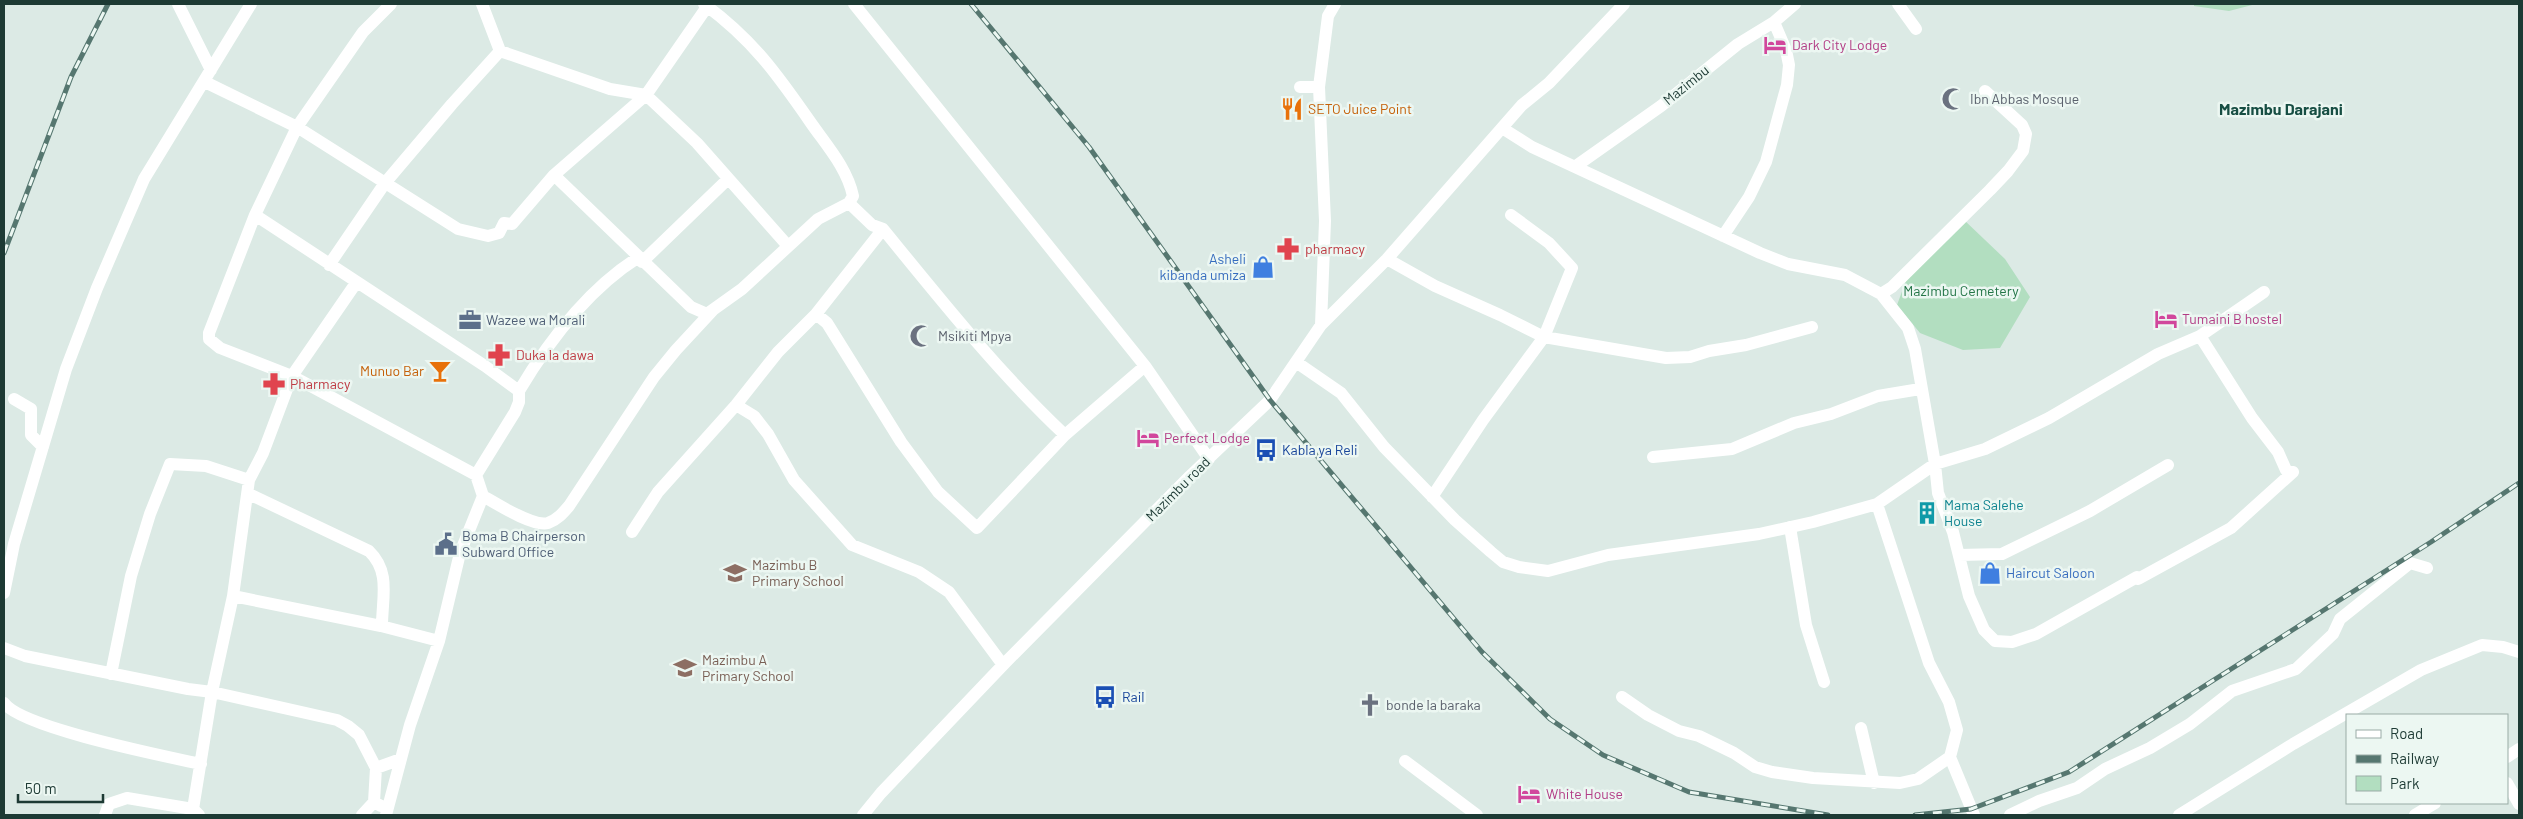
<svg xmlns="http://www.w3.org/2000/svg" width="2523" height="819" font-family="Barlow,sans-serif">
	<rect width="100%" height="100%" fill="#dceae5"/>
	<path fill="#b2dec0" d="M 2194,4 L 2256,4 L 2229,11 L 2194,6 Z
		M 1963,219 L 2005,259 L 2030,297 L 2000,348 L 1963,350 L 1920,333 L 1897,305 L 1914,259 Z"/>
	<g fill="none" stroke-linecap="round" stroke-linejoin="round">
		<path stroke="#fff" stroke-width="12" d="M 178,4 L 211,70
			M 391,4 L 363,32 L 297,127 L 255,215 L 209,333 L 209,339 L 220,348 L 292,376 L 476,475 L 483,496 C 497,504 533,527 548,523 C 557,520 563,513 569,506 L 654,377 L 676,350 L 714,309 L 742,289 L 818,219 L 849,203 L 872,225 L 883,229 C 941,300 998,372 1065,435
			M 704,4 C 753,40 777,74 811,123 C 827,146 847,168 853,196 L 849,203
			M 854,4 L 1145,366 L 1209,459
			M 1898,4 L 1916,29
			M 500,51 L 610,89 L 646,95 L 697,143 L 788,246
			M 205,82 L 297,127 L 458,229 L 488,236 L 499,233 L 504,223 L 512,224 L 554,175 L 646,95 L 709,4
			M 1300,87 L 1319,87
			M 1502,128 L 1532,147 L 1760,253 L 1788,264 L 1845,275 L 1881,294 L 1908,328 L 1915,349 L 1935,464 L 1938,493 L 1953,532 L 1969,596 L 1984,630 L 1995,641 L 2012,642 L 2036,634 L 2137,577 L 2138,579 L 2231,528 L 2293,472
			M 1576,166 L 1661,106 L 1738,44 L 1774,22 L 1795,4
			M 554,175 L 691,307 L 707,314 L 714,309
			M 255,215 L 485,366 L 519,391 L 519,402 L 515,412 L 476,475
			M 1723,236 L 1749,197 L 1766,162 L 1787,85 L 1789,65 L 1786,50 L 1774,22
			M 1387,259 L 1435,286 L 1500,315 L 1544,337 L 1666,358 L 1690,357 L 1709,351 L 1746,345 L 1812,327
			M 642,262 L 727,180
			M 329,265 L 385,183 L 452,104 L 500,51 L 482,4
			M 1881,294 L 1892,287 L 1990,190 L 2008,171 L 2023,151 L 2026,134 L 2022,125 L 1985,91
			M 816,314 L 827,323 L 901,442 L 938,492 L 977,528 L 1065,435 L 1145,366
			M 1321,325 L 1387,259 L 1522,105 L 1549,83 L 1624,4
			M 2200,336 L 2252,418 L 2278,452 L 2286,470 L 2293,472
			M 1296,362 L 1341,393 L 1384,447 L 1455,520 L 1491,552 L 1503,562 L 1519,567 L 1548,571 L 1608,555 L 1759,534 L 1813,522 L 1877,504 L 1935,464 L 1985,449 L 2049,418 L 2158,354 L 2200,336 L 2264,292
			M 519,391 C 550,339 588,289 639,257
			M 14,399 L 31,409 L 31,435 L 43,447
			M 736,405 L 754,416 L 768,434 L 794,480 L 852,545 L 919,572 L 949,592 L 1003,665
			M 1653,457 L 1732,449 L 1794,423 L 1831,414 L 1878,396 L 1920,389
			M 249,494 L 369,551 C 391,572 382,598 382,626
			M 1432,497 L 1483,420 L 1544,337 L 1572,268 L 1549,243 L 1511,215
			M 1877,504 L 1929,663 L 1949,702 L 1957,730 L 1950,757 L 1974,815
			M 1790,527 L 1806,625 L 1824,682
			M 632,532 L 658,492 L 736,405 L 778,352 L 816,314 L 883,229
			M 1959,555 L 2002,554 L 2090,511 L 2168,465
			M 4,593 L 14,544 L 66,369 L 97,288 L 144,179 L 251,4
			M 233,596 L 381,626 L 439,641
			M 4,648 L 25,656 L 188,689 L 212,692 L 337,720 L 348,726 L 359,735 L 376,768 L 374,802
			M 111,674 L 131,576 L 150,514 L 170,464 L 206,466 L 249,480
			M 1622,697 L 1648,715 L 1679,731 L 1699,736 L 1734,753 L 1755,767 L 1772,772 L 1813,778 L 1900,783 L 1918,779 L 1950,757
			M 4,703 C 22,728 164,756 201,764
			M 1861,728 L 1874,783
			M 2507,757 L 2519,749
			M 1405,761 L 1477,815
			M 376,768 L 401,759
			M 2507,783 L 2519,804
			M 105,815 L 109,804 L 127,798 L 193,809
			M 199,815 L 193,809 L 212,692 L 233,596 L 249,480 L 263,453 L 292,376 L 356,283
			M 362,815 L 374,802 L 381,806
			M 386,815 L 410,725 L 439,641 L 460,553 L 483,496
			M 863,815 L 881,793 L 1003,665 L 1190,476 L 1270,400 L 1321,325 L 1325,221 L 1319,87 L 1328,16 L 1335,4
			M 2010,815 L 2039,801 L 2077,788 L 2105,769 L 2150,748 L 2190,724 L 2232,691 L 2296,669 L 2333,634 L 2340,619 L 2410,563 L 2427,568
			M 2179,815 L 2293,744 L 2421,670 L 2482,645 L 2503,647 L 2519,652
			M 2415,815 L 2435,803"/>
		<defs>
			<path id="rail" d="M 971,4 L 1089,147 L 1270,400 L 1482,652 L 1550,719 L 1603,755 L 1689,792 L 1828,815
				M 4,253 L 71,77 L 108,4
				M 1915,815 L 1971,809 L 2069,772 L 2431,542 L 2519,483"/>
		</defs>
		<use href="#rail" stroke="#567770" stroke-width="5"/>
		<use href="#rail" stroke="#ecf7f2" stroke-width="3" stroke-dasharray="9" stroke-linecap="butt"/>
	</g>
	<defs>
		<symbol id="hotel-bare" viewBox="-9 -9 18 18"><path d="M-6-4.5h1.5V1H6V5H4.5V3h-9V5H-6ZM-4 0a1.8 1.8 0 1 1 3.6 0ZM.5 0V-2.5h3Q6-2.5 6 0Z" fill="#d1479c" stroke="#ecf7f2" stroke-width="2.5" paint-order="stroke"/></symbol>
		<symbol id="mosque-bare" viewBox="-9 -9 18 18"><path d="M3.5-4.9A6 6 0 1 0 3.5 4.9A5 5 0 1 1 3.5-4.9Z" fill="#6b7280" stroke="#ecf7f2" stroke-width="2.5" paint-order="stroke"/></symbol>
		<symbol id="restaurant-bare" viewBox="-9 -9 18 18"><path d="M-5-6h1v4h1v-4h1v4h1v-4h1v5L-1.5 .5V6h-2V.5L-5-1ZM5-6V6H3V1.5H1.5Q1.5-4 5-6Z" fill="#e8710a" stroke="#ecf7f2" stroke-width="2.5" paint-order="stroke"/></symbol>
		<symbol id="pharmacy-bare" viewBox="-9 -9 18 18"><path d="M-2-6h4v4h4v4h-4v4h-4v-4h-4v-4h4Z" fill="#e0444e" stroke="#ecf7f2" stroke-width="2.5" paint-order="stroke"/></symbol>
		<symbol id="shop-bare" viewBox="-9 -9 18 18"><path d="M-5-2.5h2.3a2.7 3.5 0 0 1 5.4 0H5L5.5 6h-11ZM-1.5-2.5h3a1.5 2.3 0 0 0-3 0Z" fill="#3f7fe0" stroke="#ecf7f2" stroke-width="2.5" paint-order="stroke"/></symbol>
		<symbol id="office-bare" viewBox="-9 -9 18 18"><path d="M-6-3h4V-5.5h4V-3h4V5H-6ZM-1-4.5V-3h2v-1.5ZM-6 0V1H6V0Z" fill="#5c6f8a" stroke="#ecf7f2" stroke-width="2.5" paint-order="stroke"/></symbol>
		<symbol id="bar-bare" viewBox="-9 -9 18 18"><path d="M-6-5H6L.8 .8V4.5H3.5V6h-7V4.5H-.8V.8Z" fill="#e8710a" stroke="#ecf7f2" stroke-width="2.5" paint-order="stroke"/></symbol>
		<symbol id="bus-bare" viewBox="-9 -9 18 18"><path d="M-5-6H5V4H4V6H2V4H-2V6H-4V4H-5ZM-3.5-4V0h7V-4ZM-3.5 1.2v1.5H-2V1.2ZM2 1.2v1.5H3.5V1.2Z" fill="#1a4fb4" stroke="#ecf7f2" stroke-width="2.5" paint-order="stroke"/></symbol>
		<symbol id="building-bare" viewBox="-9 -9 18 18"><path d="M-4-6H4V6H1V3H-1V6H-4ZM-2.5-4.3h1.7v1.8h-1.7ZM.8-4.3h1.7v1.8H.8ZM-2.5-1h1.7V.8h-1.7ZM.8-1h1.7V.8H.8Z" fill="#0f9aa8" stroke="#ecf7f2" stroke-width="2.5" paint-order="stroke"/></symbol>
		<symbol id="civic-bare" viewBox="-9 -9 18 18"><path d="M-.6-6.5H3V-4.5H.6V-3L4-1V1h2V6H-6V1h2V-1L-.6-3ZM-1.2 2.5V6h2.4V2.5Z" fill="#5c6f8a" stroke="#ecf7f2" stroke-width="2.5" paint-order="stroke"/></symbol>
		<symbol id="school-bare" viewBox="-9 -9 18 18"><path d="M0-5L7-2L0 1L-7-2ZM-4 1L0 2.5L4 1V4Q0 6-4 4Z" fill="#8d6e63" stroke="#ecf7f2" stroke-width="2.5" paint-order="stroke"/></symbol>
		<symbol id="church-bare" viewBox="-9 -9 18 18"><path d="M-1.2-6h2.4v3.5h3.3v2.4h-3.3V6h-2.4V-.1h-3.3v-2.4h3.3Z" fill="#6b7280" stroke="#ecf7f2" stroke-width="2.5" paint-order="stroke"/></symbol>
	</defs>
	<g fill-rule="evenodd">
		<use href="#hotel-bare" x="1759" y="29" width="32" height="32"/>
		<use href="#mosque-bare" x="1937" y="83" width="32" height="32"/>
		<use href="#restaurant-bare" x="1276" y="93" width="32" height="32"/>
		<use href="#pharmacy-bare" x="1272" y="233" width="32" height="32"/>
		<use href="#shop-bare" x="1247" y="251" width="32" height="32"/>
		<use href="#hotel-bare" x="2150" y="303" width="32" height="32"/>
		<use href="#office-bare" x="454" y="304" width="32" height="32"/>
		<use href="#mosque-bare" x="905" y="320" width="32" height="32"/>
		<use href="#pharmacy-bare" x="483" y="339" width="32" height="32"/>
		<use href="#bar-bare" x="424" y="355" width="32" height="32"/>
		<use href="#pharmacy-bare" x="258" y="368" width="32" height="32"/>
		<use href="#hotel-bare" x="1132" y="422" width="32" height="32"/>
		<use href="#bus-bare" x="1250" y="434" width="32" height="32"/>
		<use href="#building-bare" x="1911" y="497" width="32" height="32"/>
		<use href="#civic-bare" x="430" y="528" width="32" height="32"/>
		<use href="#school-bare" x="719" y="557" width="32" height="32"/>
		<use href="#shop-bare" x="1974" y="557" width="32" height="32"/>
		<use href="#school-bare" x="669" y="652" width="32" height="32"/>
		<use href="#bus-bare" x="1089" y="681" width="32" height="32"/>
		<use href="#church-bare" x="1354" y="689" width="32" height="32"/>
		<use href="#hotel-bare" x="1513" y="778" width="32" height="32"/>
	</g>
	<g text-anchor="middle" stroke-width="5" stroke-linejoin="round" paint-order="stroke">
		<g font-size="14" fill="#b23c85" stroke="#ecf7f2" text-anchor="start">
			<text x="1792" y="50">Dark City Lodge</text>
			<text x="2182" y="324">Tumaini B hostel</text>
			<text x="1164" y="443">Perfect Lodge</text>
			<text x="1546" y="799">White House</text>
		</g>
		<g font-size="14" fill="#1d3a34" stroke="#ecf7f2">
			<text transform="translate(1686 85) rotate(-39)" y="5">Mazimbu</text>
			<text transform="translate(1178 489) rotate(-45)" y="5">Mazimbu road</text>
		</g>
		<g font-size="14" fill="#5b616d" stroke="#ecf7f2" text-anchor="start">
			<text x="1970" y="104">Ibn Abbas Mosque</text>
			<text x="938" y="341">Msikiti Mpya</text>
			<text x="1386" y="710">bonde la baraka</text>
		</g>
		<g font-size="14" fill="#c56008" stroke="#ecf7f2" text-anchor="start">
			<text x="1308" y="114">SETO Juice Point</text>
			<text x="424" y="376" text-anchor="end">Munuo Bar</text>
		</g>
		<g font-size="14" fill="#be3a42" stroke="#ecf7f2" text-anchor="start">
			<text x="1305" y="254">pharmacy</text>
			<text x="516" y="360">Duka la dawa</text>
			<text x="290" y="389">Pharmacy</text>
		</g>
		<g font-size="14" fill="#366cbe" stroke="#ecf7f2" text-anchor="end">
			<text x="1246" y="264">Asheli<tspan x="1246" dy="16">kibanda umiza</tspan></text>
			<text x="2006" y="578" text-anchor="start">Haircut Saloon</text>
		</g>
		<g font-size="14" fill="#237547" stroke="#ecf7f2">
			<text x="1961" y="296">Mazimbu Cemetery</text>
		</g>
		<g font-size="14" fill="#4e5e75" stroke="#ecf7f2" text-anchor="start">
			<text x="486" y="325">Wazee wa Morali</text>
			<text x="462" y="541">Boma B Chairperson<tspan x="462" dy="16">Subward Office</tspan></text>
		</g>
		<g font-size="14" fill="#164399" stroke="#ecf7f2" text-anchor="start">
			<text x="1282" y="455">Kabla ya Reli</text>
			<text x="1122" y="702">Rail</text>
		</g>
		<g font-size="14" fill="#0d838f" stroke="#ecf7f2" text-anchor="start">
			<text x="1944" y="510">Mama Salehe<tspan x="1944" dy="16">House</tspan></text>
		</g>
		<g font-size="14" fill="#785e54" stroke="#ecf7f2" text-anchor="start">
			<text x="752" y="570">Mazimbu B<tspan x="752" dy="16">Primary School</tspan></text>
			<text x="702" y="665">Mazimbu A<tspan x="702" dy="16">Primary School</tspan></text>
		</g>
		<g font-size="16" font-weight="bold" fill="#174e43" stroke="#ecf7f2">
			<text x="2281" y="115">Mazimbu Darajani</text>
		</g>
	</g>
	<rect width="2523" height="819" fill="none" stroke="#1d3a34" stroke-width="10"/>
	<rect x="2346" y="714" width="162" height="90" fill="#ecf7f2" stroke="#99aba6"/>
	<rect x="2356" y="730" width="25" height="8" fill="#ffffff" stroke="#99aba6"/>
	<text x="2390" y="739" font-size="15" fill="#1d3a34">Road</text>
	<rect x="2356" y="755" width="25" height="8" fill="#567770" stroke="#99aba6"/>
	<text x="2390" y="764" font-size="15" fill="#1d3a34">Railway</text>
	<rect x="2356" y="776" width="25" height="15" fill="#b2dec0" stroke="#99aba6"/>
	<text x="2390" y="789" font-size="15" fill="#1d3a34">Park</text>
	<path d="M18 794v8h85v-8" fill="none" stroke="#1d3a34" stroke-width="2.5"/>
	<text x="25" y="794" font-size="15" fill="#1d3a34" stroke="#ecf7f2" stroke-width="4" paint-order="stroke">50 m</text>
</svg>
